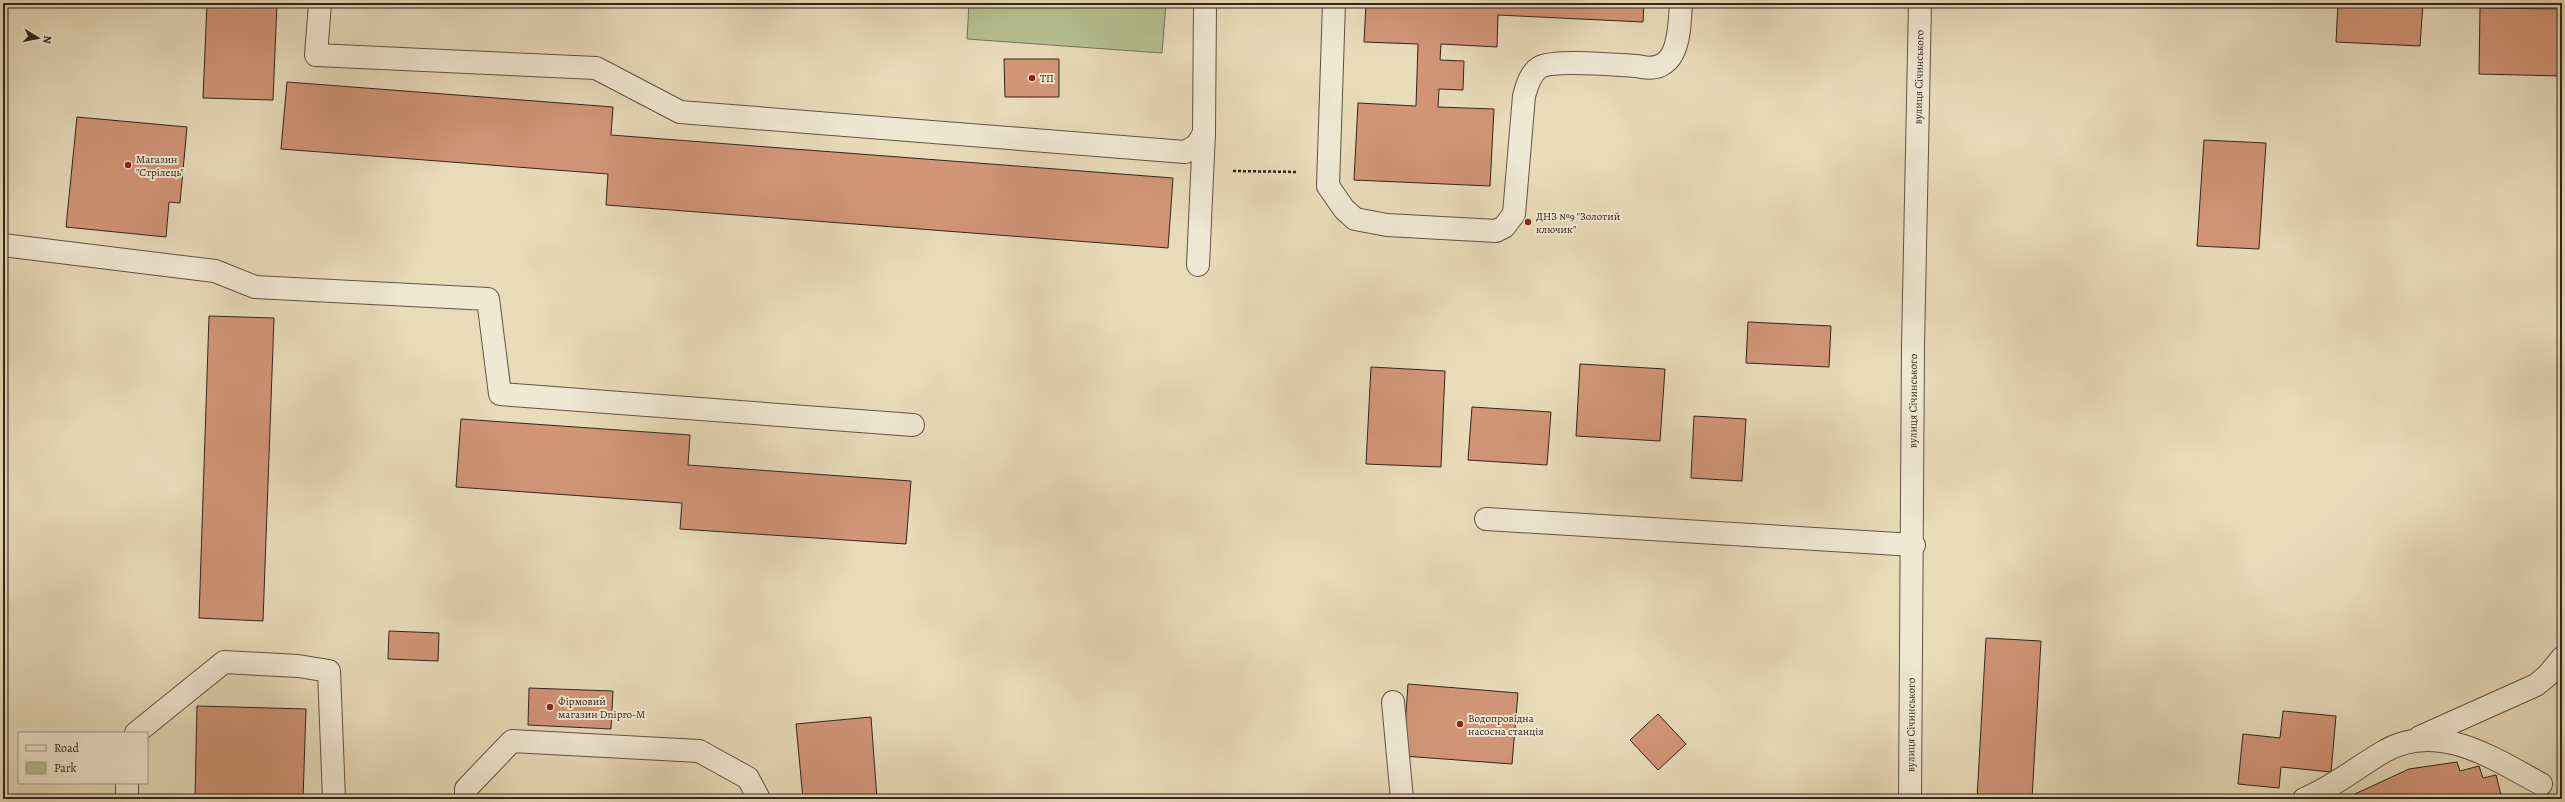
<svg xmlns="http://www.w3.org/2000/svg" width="2565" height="802" font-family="Alegreya,serif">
	<rect width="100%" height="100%" fill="#e8dbba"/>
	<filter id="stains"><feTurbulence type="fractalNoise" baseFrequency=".005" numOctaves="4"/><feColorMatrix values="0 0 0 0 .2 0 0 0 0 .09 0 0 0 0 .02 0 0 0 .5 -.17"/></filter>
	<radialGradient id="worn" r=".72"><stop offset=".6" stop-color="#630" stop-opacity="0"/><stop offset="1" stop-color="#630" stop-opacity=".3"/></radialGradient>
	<path fill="#b5c090" stroke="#747256" d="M 969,3 L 1166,3 L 1162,53 L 967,39 Z"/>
	<path fill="#d29578" stroke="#32241b" d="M 207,3 L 277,3 L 273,100 L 203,98 Z
		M 1366,3 L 1644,3 L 1643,22 L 1498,15 L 1497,47 L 1441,44 L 1440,60 L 1464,61 L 1463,90 L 1439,89 L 1438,107 L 1494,109 L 1490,186 L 1354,180 L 1358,103 L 1416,106 L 1418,44 L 1364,42 Z
		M 2338,3 L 2423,3 L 2420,46 L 2336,42 Z
		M 2480,8 L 2562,9 L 2562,76 L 2479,74 Z
		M 1004,59 L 1059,59 L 1059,97 L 1005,97 Z
		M 287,82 L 613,107 L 611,135 L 1173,178 L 1168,248 L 606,205 L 608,174 L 281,149 Z
		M 77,117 L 187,127 L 180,203 L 169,202 L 166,237 L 66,227 Z
		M 2204,140 L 2266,143 L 2259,249 L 2197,246 Z
		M 209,316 L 274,318 L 263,621 L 199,618 Z
		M 1748,322 L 1831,326 L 1829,367 L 1746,363 Z
		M 1580,364 L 1665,369 L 1660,441 L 1576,436 Z
		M 1371,367 L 1445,371 L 1441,467 L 1366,464 Z
		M 1472,407 L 1551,412 L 1547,465 L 1468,460 Z
		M 1694,416 L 1746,419 L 1742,481 L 1691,478 Z
		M 461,419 L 690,435 L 688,465 L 911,481 L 906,544 L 680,529 L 682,503 L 456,487 Z
		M 389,631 L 439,633 L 438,661 L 388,659 Z
		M 1986,638 L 2041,641 L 2032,799 L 1977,799 Z
		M 1408,684 L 1518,693 L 1512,764 L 1403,756 Z
		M 529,688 L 613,691 L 611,729 L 528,725 Z
		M 197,706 L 306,709 L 303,799 L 195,799 Z
		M 2283,711 L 2336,716 L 2331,772 L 2281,767 L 2279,788 L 2238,784 L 2243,734 L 2280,738 Z
		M 1658,714 L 1686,744 L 1658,770 L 1630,740 Z
		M 871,717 L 877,799 L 803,799 L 796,724 Z
		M 2457,762 L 2460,771 L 2479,766 L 2483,778 L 2496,775 L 2502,799 L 2344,799 L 2409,769 Z
		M 504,795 L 611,799 L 504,799 Z"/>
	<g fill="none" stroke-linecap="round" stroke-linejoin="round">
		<defs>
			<g id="minor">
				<path d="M 320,3 L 316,55 L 596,68 L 680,112 L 1185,152 L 1197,145 L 1204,133 L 1205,3"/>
				<path d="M 1334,3 L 1328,186 L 1344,209 L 1355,219 L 1387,225 L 1496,231 L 1504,227 L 1514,214 L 1524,96 C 1527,86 1530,73 1540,67 C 1555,59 1618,65 1637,66 C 1680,77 1679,32 1681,3"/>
				<path d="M 3,245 L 215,271 L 255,287 L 488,299 L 500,394 L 913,425"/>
				<path d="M 1198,265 L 1204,133"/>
				<path d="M 1486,519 L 1914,545"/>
				<path d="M 1393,702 L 1402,799"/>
				<path d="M 136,733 L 224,662 L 298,666 L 329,671 L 334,799"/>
				<path d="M 2420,737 L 2536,685 L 2547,676 L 2562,658"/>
				<path d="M 127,792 L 127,783"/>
				<path d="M 466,799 L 466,789 L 512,741 L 699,751 L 748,778 L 759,799"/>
				<path id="s1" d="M 1910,799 L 1913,346 L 1920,3"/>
				<path d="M 2304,799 C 2333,787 2356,768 2383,752 C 2437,720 2493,758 2541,784"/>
			</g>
		</defs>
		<use href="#minor" stroke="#605243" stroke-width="24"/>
		<path stroke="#32241b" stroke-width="2.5" stroke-dasharray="3 2" stroke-linecap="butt" d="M 1233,171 L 1298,172"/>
		<use href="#minor" stroke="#f0e8d2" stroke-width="22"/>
	</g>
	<g fill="#8f2418" stroke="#f0e8d2" stroke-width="1.5">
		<circle cx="1032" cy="78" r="4"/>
		<circle cx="128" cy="165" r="4"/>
		<circle cx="1528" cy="222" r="4"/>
		<circle cx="550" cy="707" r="4"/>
		<circle cx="1460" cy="724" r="4"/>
	</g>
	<g text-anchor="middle" stroke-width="4" stroke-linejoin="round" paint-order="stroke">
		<g font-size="11" fill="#32241b" stroke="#f0e8d2">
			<text dy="4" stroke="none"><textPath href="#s1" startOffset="722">вулиця Січинського</textPath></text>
			<text dy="4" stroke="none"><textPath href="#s1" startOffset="398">вулиця Січинського</textPath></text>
			<text dy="4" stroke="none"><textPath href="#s1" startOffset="74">вулиця Січинського</textPath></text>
		</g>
		<g font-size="11" fill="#32241b" stroke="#f0e8d2" text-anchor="start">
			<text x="1040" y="82">ТП</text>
			<text x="136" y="163">Магазин<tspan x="136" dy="13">"Стрілець"</tspan></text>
			<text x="1536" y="220">ДНЗ №9 "Золотий<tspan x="1536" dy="13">ключик"</tspan></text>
			<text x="558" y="705">Фірмовий<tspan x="558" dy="13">магазин Dnipro-M</tspan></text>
			<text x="1468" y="722">Водопровідна<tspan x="1468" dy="13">насосна станція</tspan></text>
		</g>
	</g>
	<rect width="2565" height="802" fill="none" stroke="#e8dbba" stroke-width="16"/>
	<rect x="4" y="4" width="2557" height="794" fill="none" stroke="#32241b" stroke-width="2"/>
	<rect x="8" y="8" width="2549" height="786" fill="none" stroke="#32241b"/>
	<rect x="18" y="732" width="130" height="52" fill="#f0e8d2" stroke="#a49a89"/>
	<rect x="26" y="745" width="20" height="6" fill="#f0e8d2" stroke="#a49a89"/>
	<text x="54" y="752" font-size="12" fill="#32241b">Road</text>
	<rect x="26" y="762" width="20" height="12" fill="#b5c090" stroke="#a49a89"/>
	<text x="54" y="772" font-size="12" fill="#32241b">Park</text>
	<g transform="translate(38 38) rotate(100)" stroke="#f0e8d2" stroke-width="3" paint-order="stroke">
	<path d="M0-3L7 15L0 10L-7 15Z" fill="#32241b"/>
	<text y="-6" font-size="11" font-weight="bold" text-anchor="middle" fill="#32241b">N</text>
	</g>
	<rect width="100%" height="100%" filter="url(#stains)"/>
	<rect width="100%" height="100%" fill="url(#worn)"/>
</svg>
